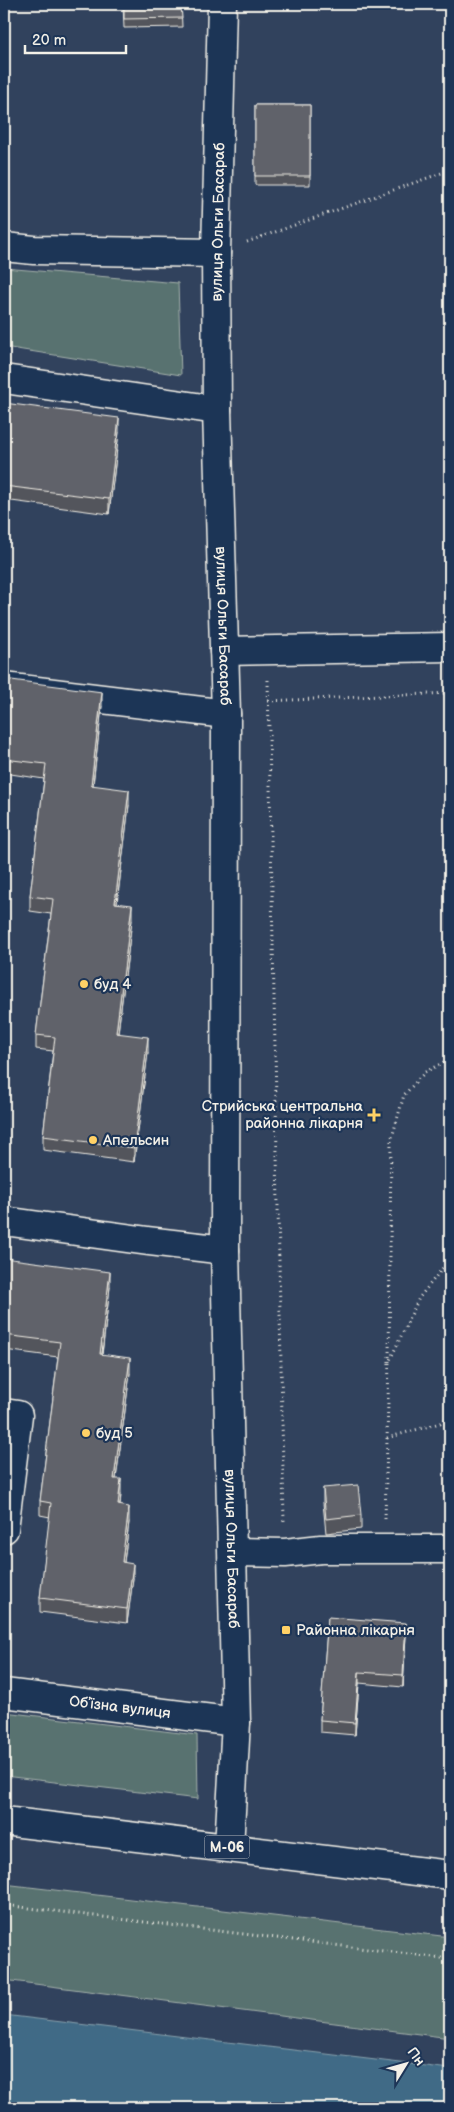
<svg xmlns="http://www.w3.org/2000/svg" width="454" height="2112" font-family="'Balsamiq Sans',sans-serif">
	<rect width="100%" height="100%" fill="#31425d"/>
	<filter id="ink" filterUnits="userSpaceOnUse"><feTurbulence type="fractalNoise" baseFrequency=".02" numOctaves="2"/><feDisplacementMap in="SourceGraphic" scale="10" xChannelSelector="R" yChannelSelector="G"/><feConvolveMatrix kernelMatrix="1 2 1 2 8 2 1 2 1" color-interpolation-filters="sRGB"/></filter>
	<g filter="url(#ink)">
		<path fill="#58726f" stroke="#a6b2ac" d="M 4,268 L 178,283 L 181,375 L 4,347 Z
			M 4,1712 L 197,1735 L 198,1799 L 4,1776 Z
			M 4,1884 L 450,1937 L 450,2038 L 4,1980 Z"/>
		<path fill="#406b86" stroke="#88a1ad" d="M 4,2015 L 450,2069 L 450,2108 L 4,2108 Z"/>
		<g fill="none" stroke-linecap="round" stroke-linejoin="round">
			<defs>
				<g id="minor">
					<path id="s1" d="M 222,4 L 216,253 L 217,410 L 226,714 L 225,1250 L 236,1722 L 229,1847"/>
					<path d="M 4,247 L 34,250 L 216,253"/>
					<path d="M 4,379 L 217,410"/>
					<path d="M 224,651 L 450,647"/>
					<path d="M 4,687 L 226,714"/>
					<path d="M 4,1221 L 148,1241 L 225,1250"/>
					<path d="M 4,1413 L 18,1415 L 4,1529"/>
					<path d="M 233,1552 L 285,1553 L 321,1549 L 450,1549"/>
					<path d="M 4,1693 L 236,1722"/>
				</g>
				<path id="highway" d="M 4,1821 L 450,1875"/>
			</defs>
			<use href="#minor" stroke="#f4f1e8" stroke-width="31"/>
			<use href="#highway" stroke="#f4f1e8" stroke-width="31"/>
			<path stroke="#f4f1e8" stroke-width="3" stroke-dasharray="1 4" stroke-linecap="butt" d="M 247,242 L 450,170
				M 268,680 L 284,1522
				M 268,701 L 450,693
				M 389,1362 L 391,1141 L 404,1095 L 425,1072 L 450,1059
				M 387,1438 L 440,1423 L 450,1416
				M 385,1519 L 389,1362 L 419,1298 L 450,1259
				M 4,1905 L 450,1959"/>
			<use href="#minor" stroke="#1d3557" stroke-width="28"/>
			<use href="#highway" stroke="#1d3557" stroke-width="28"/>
		</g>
		<path fill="#53545b" stroke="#f4f1e8" d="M 123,4 L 181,4 L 182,27 L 124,28 Z
			M 292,4 L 330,4 L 293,5 Z
			M 255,105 L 310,105 L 310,185 L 255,185 Z
			M 4,403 L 119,432 L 109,514 L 4,500 Z
			M 4,679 L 102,706 L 93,785 L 129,805 L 117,903 L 132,920 L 118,1033 L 148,1052 L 134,1162 L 43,1150 L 43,1136 L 53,1051 L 36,1049 L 36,1035 L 51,914 L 30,911 L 30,896 L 44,779 L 4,773 Z
			M 4,1258 L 110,1287 L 102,1355 L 130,1373 L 116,1479 L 121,1494 L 120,1506 L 129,1522 L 124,1562 L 133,1578 L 127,1623 L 40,1612 L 40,1598 L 50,1517 L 40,1515 L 40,1501 L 58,1357 L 4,1350 Z
			M 323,1488 L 361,1515 L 361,1529 L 326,1533 L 323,1503 Z
			M 328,1617 L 406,1635 L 403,1687 L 359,1683 L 355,1735 L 320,1732 L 320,1720 Z"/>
		<path fill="#43454a" stroke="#f4f1e8" d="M 119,418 L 119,432 L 109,514 L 109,499 Z
			M 102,692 L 102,706 L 91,800 L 91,785 Z
			M 129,790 L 129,805 L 115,918 L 115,903 Z
			M 132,905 L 132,920 L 116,1048 L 116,1033 Z
			M 148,1037 L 148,1052 L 134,1162 L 134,1148 Z
			M 110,1272 L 110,1287 L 100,1369 L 100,1354 Z
			M 130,1358 L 130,1373 L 114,1493 L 114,1479 Z
			M 121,1479 L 121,1494 L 118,1520 L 118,1505 Z
			M 129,1507 L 129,1522 L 122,1577 L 122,1562 Z
			M 133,1564 L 133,1578 L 127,1623 L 127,1609 Z
			M 406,1623 L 406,1635 L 403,1687 L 403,1675 Z
			M 359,1672 L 359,1683 L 355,1735 L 355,1723 Z"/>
		<path fill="#60626a" stroke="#f4f1e8" d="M 124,4 L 181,4 L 182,18 L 124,19 Z
			M 255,105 L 310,105 L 310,176 L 255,176 Z
			M 4,403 L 119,418 L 109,499 L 4,486 Z
			M 4,679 L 102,692 L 91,785 L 129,790 L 115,903 L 132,905 L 116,1033 L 148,1037 L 134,1148 L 43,1136 L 55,1037 L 36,1035 L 53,899 L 30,896 L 46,764 L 4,759 Z
			M 4,1258 L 110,1272 L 100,1354 L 130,1358 L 114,1479 L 121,1479 L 118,1505 L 129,1507 L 122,1562 L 133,1564 L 127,1609 L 40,1598 L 51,1503 L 40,1501 L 60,1342 L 4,1335 Z
			M 358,1485 L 361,1515 L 326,1519 L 323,1488 Z
			M 328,1617 L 406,1623 L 403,1675 L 359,1672 L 355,1723 L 320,1720 Z"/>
	</g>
	<g fill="#ffd166" stroke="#1d3557" stroke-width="2">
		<circle cx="84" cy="984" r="5"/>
		<path d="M371.5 1107.5h5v5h5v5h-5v5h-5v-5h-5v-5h5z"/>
		<circle cx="93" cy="1140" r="5"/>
		<circle cx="86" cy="1433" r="5"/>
		<rect x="281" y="1625" width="10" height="10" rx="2.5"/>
	</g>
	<g text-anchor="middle" stroke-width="4.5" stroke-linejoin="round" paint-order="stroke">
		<rect fill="#1d3557" stroke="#b4b9bc" stroke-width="1" x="204.5" y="1835.5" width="45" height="23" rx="4"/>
		<g font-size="14" font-weight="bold" fill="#f4f1e8">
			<text x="227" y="1852">М-06</text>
		</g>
		<g font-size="15" fill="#f4f1e8" stroke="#1d3557">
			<text transform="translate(218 222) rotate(-89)" y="5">вулиця Ольги Басараб</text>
			<text dy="5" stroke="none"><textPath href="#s1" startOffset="622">вулиця Ольги Басараб</textPath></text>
			<text dy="5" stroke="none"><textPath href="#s1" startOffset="1545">вулиця Ольги Басараб</textPath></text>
			<text transform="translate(120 1707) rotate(7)" y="5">Обʼїзна вулиця</text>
		</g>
		<g font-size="15" fill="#f4f1e8" stroke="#1d3557" text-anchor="start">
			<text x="94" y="989">буд 4</text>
			<text x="363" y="1111" text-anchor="end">Стрийська центральна<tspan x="363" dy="17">районна лікарня</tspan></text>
			<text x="103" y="1145">Апельсин</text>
			<text x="96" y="1438">буд 5</text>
			<text x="296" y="1635">Районна лікарня</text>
		</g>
	</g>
	<rect width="454" height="2112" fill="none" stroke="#1d3557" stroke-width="20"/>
	<rect x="10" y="10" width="434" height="2092" fill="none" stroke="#f4f1e8" stroke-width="2" filter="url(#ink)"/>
	<g transform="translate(406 2064) rotate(53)" stroke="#1d3557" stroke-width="4" paint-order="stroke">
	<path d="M0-4L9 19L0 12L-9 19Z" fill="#f4f1e8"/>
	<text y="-8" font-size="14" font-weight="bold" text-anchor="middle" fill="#f4f1e8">Пн</text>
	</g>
	<path d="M25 45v8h101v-8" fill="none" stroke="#f4f1e8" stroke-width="2.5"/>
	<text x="32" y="45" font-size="15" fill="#f4f1e8" stroke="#1d3557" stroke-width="4" paint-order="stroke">20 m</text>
</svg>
